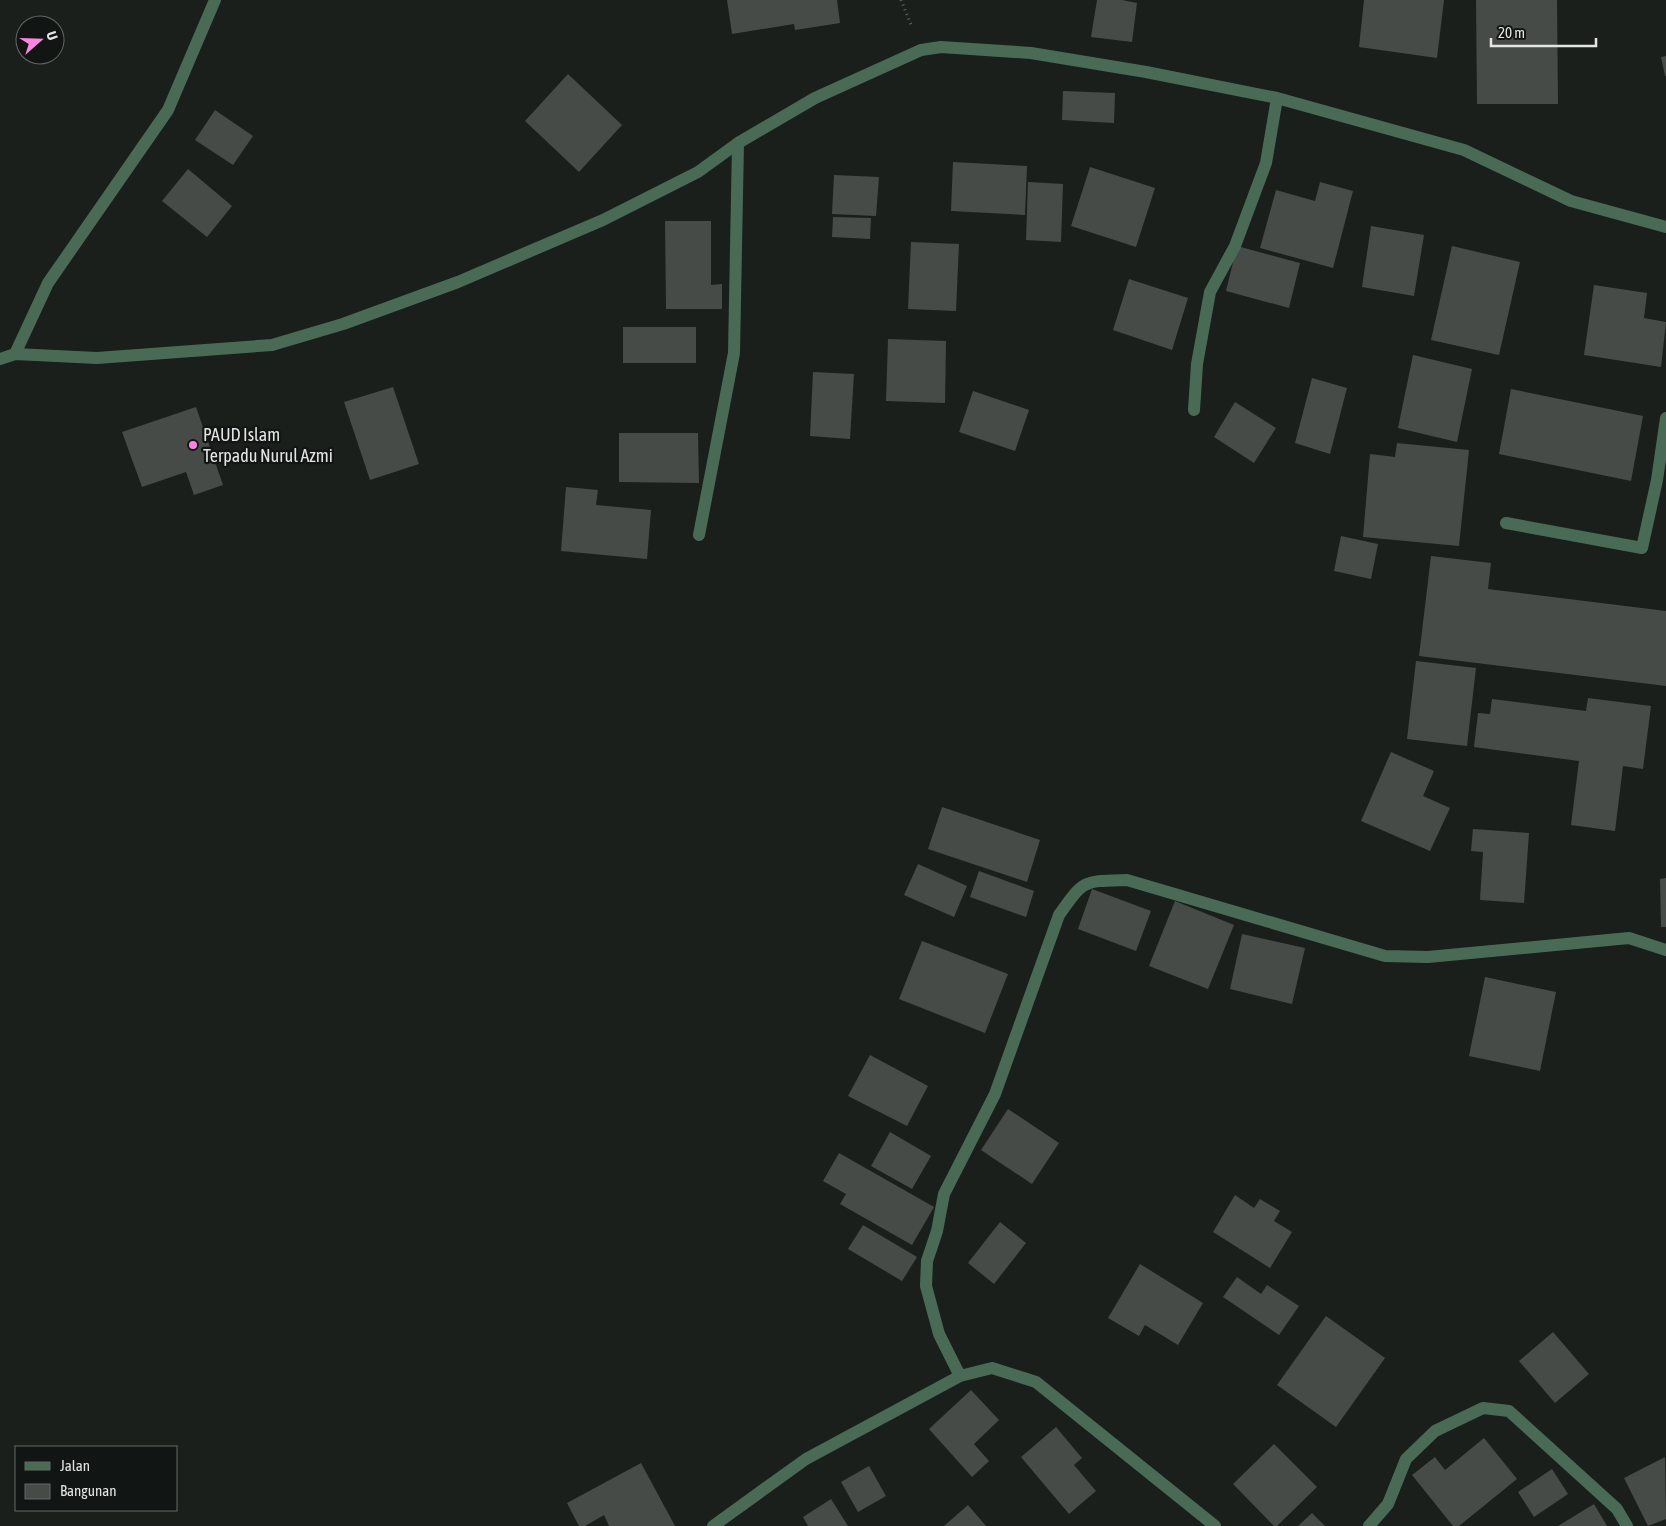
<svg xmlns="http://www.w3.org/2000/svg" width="1666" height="1526" font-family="'Asap Condensed',sans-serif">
	<rect width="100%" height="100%" fill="#1a1f1c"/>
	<path fill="#464b48" d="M 727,0 L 837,0 L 840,23 L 795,30 L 794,24 L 732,34 Z
		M 1097,0 L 1122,0 L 1137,3 L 1132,42 L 1091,37 Z
		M 1364,0 L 1444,0 L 1437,58 L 1359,47 Z
		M 1476,0 L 1557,0 L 1558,104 L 1477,104 Z
		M 1666,56 L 1666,76 L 1665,76 L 1661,57 Z
		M 568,74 L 622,125 L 579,172 L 525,121 Z
		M 1063,91 L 1115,93 L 1114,123 L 1062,120 Z
		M 215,110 L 253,136 L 233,165 L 195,140 Z
		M 953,162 L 1027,166 L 1025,215 L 951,211 Z
		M 1090,167 L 1155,188 L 1136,247 L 1071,226 Z
		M 188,169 L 232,206 L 207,237 L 162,201 Z
		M 834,175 L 879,177 L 876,216 L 832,214 Z
		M 1028,182 L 1063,184 L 1061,242 L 1026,240 Z
		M 1320,182 L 1353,191 L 1333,268 L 1260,248 L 1276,190 L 1315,201 Z
		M 833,217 L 871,218 L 870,239 L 832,237 Z
		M 665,221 L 711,221 L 711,285 L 722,284 L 722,309 L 666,309 Z
		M 1371,226 L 1424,235 L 1414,296 L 1362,287 Z
		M 911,242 L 959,244 L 956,311 L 908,309 Z
		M 1237,246 L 1300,263 L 1289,308 L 1226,291 Z
		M 1452,246 L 1520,262 L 1499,355 L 1431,340 Z
		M 1129,279 L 1188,298 L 1172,350 L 1113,330 Z
		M 1594,285 L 1647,293 L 1644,318 L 1666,322 L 1661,367 L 1584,355 Z
		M 623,327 L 696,327 L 696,363 L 623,363 Z
		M 888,339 L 946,341 L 945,403 L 886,401 Z
		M 1413,355 L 1472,369 L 1457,442 L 1398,428 Z
		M 813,372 L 854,374 L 850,439 L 810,436 Z
		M 1312,378 L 1347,388 L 1330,454 L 1295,443 Z
		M 393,387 L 419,464 L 370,480 L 344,402 Z
		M 1511,389 L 1643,416 L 1631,481 L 1499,454 Z
		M 973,391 L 1029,410 L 1015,451 L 959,432 Z
		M 1235,402 L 1276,428 L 1254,463 L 1214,437 Z
		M 196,407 L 223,485 L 194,495 L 186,472 L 142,487 L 122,432 Z
		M 619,433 L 698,433 L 699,483 L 619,482 Z
		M 1397,443 L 1469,450 L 1459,546 L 1363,537 L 1370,454 L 1395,457 Z
		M 566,487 L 598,490 L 596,505 L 651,510 L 647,559 L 561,551 Z
		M 1341,536 L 1378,544 L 1371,579 L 1334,571 Z
		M 1431,556 L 1491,563 L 1488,589 L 1666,611 L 1666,686 L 1419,656 Z
		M 1416,661 L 1476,668 L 1467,746 L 1407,739 Z
		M 1588,698 L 1651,706 L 1643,769 L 1623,766 L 1615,831 L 1571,825 L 1579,761 L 1474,747 L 1478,713 L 1490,714 L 1492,699 L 1586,711 Z
		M 1391,752 L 1434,771 L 1423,796 L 1450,808 L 1430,851 L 1361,821 Z
		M 942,807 L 1040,840 L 1027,882 L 928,849 Z
		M 1473,829 L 1529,833 L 1524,903 L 1480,900 L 1483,852 L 1471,851 Z
		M 918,864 L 967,886 L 954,917 L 904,895 Z
		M 979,871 L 1034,891 L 1026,917 L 970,897 Z
		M 1666,878 L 1666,927 L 1661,927 L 1660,879 Z
		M 1092,889 L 1151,911 L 1136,951 L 1078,929 Z
		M 1175,901 L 1234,925 L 1208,989 L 1149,966 Z
		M 1242,934 L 1305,948 L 1292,1004 L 1230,989 Z
		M 922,941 L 1008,974 L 985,1033 L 899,999 Z
		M 1485,977 L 1556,992 L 1540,1071 L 1469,1056 Z
		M 870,1055 L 928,1086 L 907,1126 L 848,1096 Z
		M 1008,1109 L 1059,1143 L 1032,1184 L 981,1150 Z
		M 890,1132 L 931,1156 L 912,1189 L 871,1166 Z
		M 839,1153 L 934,1207 L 912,1245 L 840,1204 L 846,1194 L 823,1181 Z
		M 1235,1195 L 1254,1208 L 1260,1199 L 1280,1211 L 1274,1221 L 1292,1232 L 1270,1268 L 1213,1232 Z
		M 1000,1222 L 1026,1243 L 994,1284 L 968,1263 Z
		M 863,1225 L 917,1257 L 902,1281 L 848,1249 Z
		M 1140,1264 L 1203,1303 L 1178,1345 L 1145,1325 L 1139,1336 L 1108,1318 Z
		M 1237,1277 L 1261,1294 L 1267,1285 L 1299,1306 L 1279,1335 L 1223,1297 Z
		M 1326,1316 L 1385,1358 L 1336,1427 L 1277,1385 Z
		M 1553,1332 L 1589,1374 L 1555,1403 L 1519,1361 Z
		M 971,1390 L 999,1420 L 974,1444 L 989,1461 L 972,1477 L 929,1429 Z
		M 1056,1427 L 1082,1458 L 1074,1465 L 1096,1491 L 1069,1514 L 1021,1457 Z
		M 1484,1438 L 1517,1479 L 1459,1526 L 1453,1526 L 1412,1475 L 1435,1457 L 1445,1470 Z
		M 1274,1444 L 1317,1487 L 1277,1526 L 1274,1526 L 1233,1484 Z
		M 1665,1457 L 1666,1519 L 1648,1526 L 1624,1478 Z
		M 641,1463 L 675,1526 L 609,1526 L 604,1515 L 585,1526 L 579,1526 L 567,1503 Z
		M 869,1466 L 886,1496 L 858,1512 L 841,1482 Z
		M 1552,1469 L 1568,1494 L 1534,1517 L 1518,1492 Z
		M 831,1499 L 848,1526 L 808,1526 L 803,1517 Z
		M 1594,1504 L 1607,1526 L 1558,1526 Z
		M 968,1505 L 986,1526 L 944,1526 Z
		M 1312,1513 L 1325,1526 L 1298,1526 Z"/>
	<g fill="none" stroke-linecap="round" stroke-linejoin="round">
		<path stroke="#626663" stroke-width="3" stroke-dasharray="1 4" stroke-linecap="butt" d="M 901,0 L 912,27"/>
		<path stroke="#496b56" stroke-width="12" d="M 1506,523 L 1642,548 L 1657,480 L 1666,418"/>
		<path stroke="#496b56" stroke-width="12" d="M 15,354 L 48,283 L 168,110 L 215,0
			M 0,359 L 15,354 L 97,358 L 272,345 L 343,324 L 458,282 L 603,220 L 698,172 L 738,143 L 815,98 L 921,50 L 941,47 L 1031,53 L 1146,72 L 1277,98 L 1464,150 L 1571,201 L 1666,227
			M 1194,410 L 1197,364 L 1210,292 L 1235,246 L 1266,163 L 1277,98
			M 699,535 L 734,353 L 738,143
			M 960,1376 L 939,1334 L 926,1286 L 927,1261 L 937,1231 L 944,1194 L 995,1094 L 1059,915 C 1084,879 1084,881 1127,880 L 1385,956 L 1428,957 L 1629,938 L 1666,950
			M 713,1526 L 806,1459 L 960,1376 L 992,1368 L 1036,1382 L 1215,1526
			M 1369,1526 L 1388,1504 L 1406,1459 L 1435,1431 L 1483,1408 L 1509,1411 L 1617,1509 L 1627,1526"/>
	</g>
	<circle fill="#fe85df" stroke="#111513" stroke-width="2" cx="193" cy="445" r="5"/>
	<g text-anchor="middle" stroke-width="4.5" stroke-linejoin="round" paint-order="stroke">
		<g font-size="18" fill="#e2e5e3" stroke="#111513" text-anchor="start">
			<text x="203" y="441">PAUD Islam<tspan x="203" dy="21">Terpadu Nurul Azmi</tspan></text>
		</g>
	</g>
	<rect x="15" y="1446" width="162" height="65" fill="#111513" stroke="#656866"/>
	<rect x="25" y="1462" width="25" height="8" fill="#496b56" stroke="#656866"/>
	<text x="60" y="1471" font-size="15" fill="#e2e5e3">Jalan</text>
	<rect x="25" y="1484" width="25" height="15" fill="#464b48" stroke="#656866"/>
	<text x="60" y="1496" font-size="15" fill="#e2e5e3">Bangunan</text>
	<g transform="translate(40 40) rotate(70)"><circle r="24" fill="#111513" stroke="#656866"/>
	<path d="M0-4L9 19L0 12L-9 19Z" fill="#fe85df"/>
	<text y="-8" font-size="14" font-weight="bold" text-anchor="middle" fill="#e2e5e3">U</text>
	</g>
	<path d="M1491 38v8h105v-8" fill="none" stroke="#e2e5e3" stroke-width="2.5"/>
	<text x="1498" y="38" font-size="15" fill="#e2e5e3" stroke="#111513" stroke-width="4" paint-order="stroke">20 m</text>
</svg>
